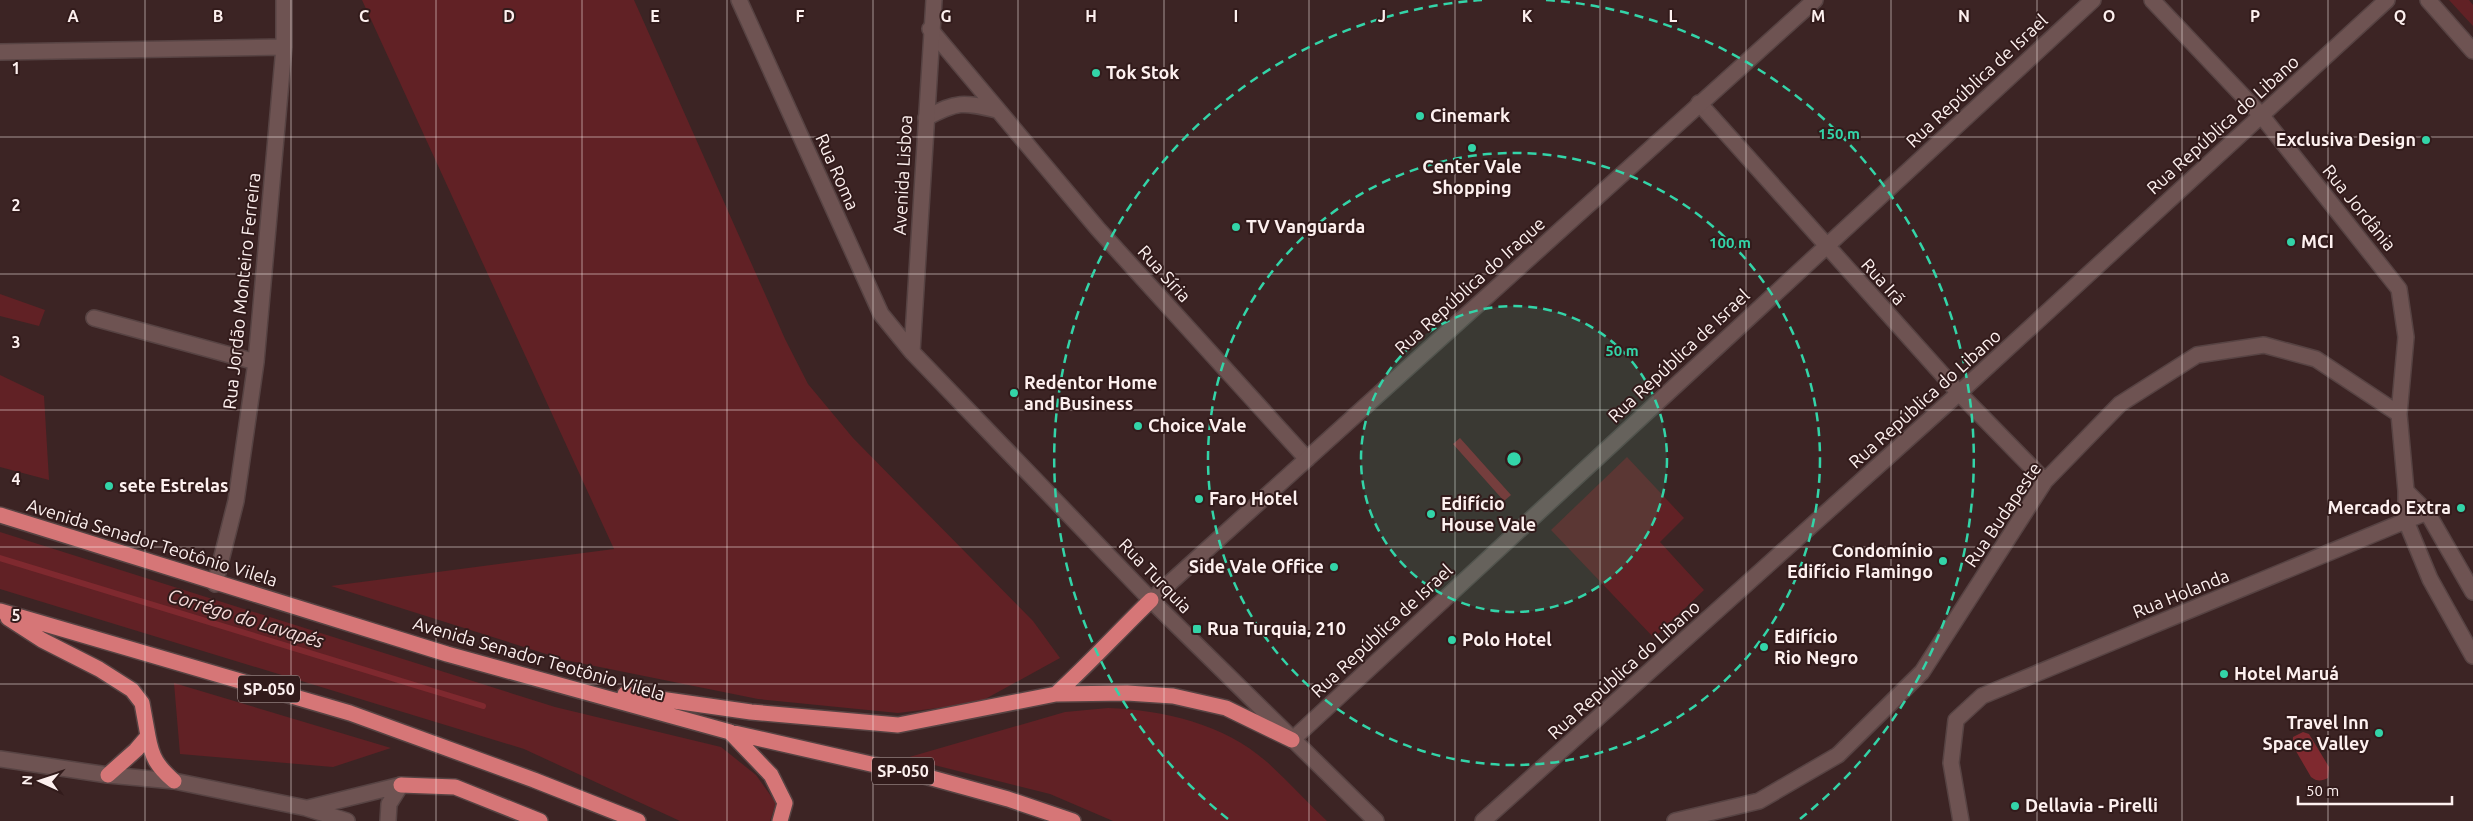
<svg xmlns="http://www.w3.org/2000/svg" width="2473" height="821" font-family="Ubuntu,sans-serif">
	<rect width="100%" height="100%" fill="#3c2424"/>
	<path fill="#612125" d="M 362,0 L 634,0 L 785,339 L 808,384 L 853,438 L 1033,621 L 1060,658 L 978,703 L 898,713 L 758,699 L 565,660 L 331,586 L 614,549 Z
		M 2449,0 L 2469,0 L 2473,5 L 2473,26 Z
		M 0,294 L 45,310 L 39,326 L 0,316 Z
		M 0,375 L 44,396 L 49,480 L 0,467 Z
		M 1627,457 L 1684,518 L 1660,542 L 1704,590 L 1654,638 L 1551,530 Z
		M 0,532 L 555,707 L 721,747 L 756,775 L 776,803 L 770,821 L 680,821 L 524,749 L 0,589 Z
		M 174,683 L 391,748 L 333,767 L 180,754 Z
		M 1108,708 C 1164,710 1224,724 1267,762 C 1288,781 1307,802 1327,821 L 1113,821 L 1050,794 L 906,758 L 1065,712 Z"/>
	<path fill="#7f292f" d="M 1460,438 L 1511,495 L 1504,501 L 1453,444 Z
		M 2303,732 L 2309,734 L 2329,767 L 2328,778 C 2322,781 2317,782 2311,777 L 2293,746 L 2293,737 Z"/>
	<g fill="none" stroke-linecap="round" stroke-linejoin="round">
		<path stroke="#7f292f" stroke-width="6" d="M 0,558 L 483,706"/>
		<defs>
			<path id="minor" d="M 2152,0 L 2261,115 L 2399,289 L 2406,337 L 2399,414 L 2406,491 L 2406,521 L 2430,579 L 2473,656
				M 930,29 L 1098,229 L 1307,459
				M 0,52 L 284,47
				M 1699,103 L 1959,393 L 2045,481
				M 926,118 C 958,101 962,102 997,110
				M 94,318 L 256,362
				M 2406,491 L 2427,512 L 2473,592
				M 215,584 L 236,501 L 256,362 L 284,47 L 284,0
				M 1292,740 L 2093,0
				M 0,759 L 108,775 L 174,781 L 306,808 L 347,821
				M 308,808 L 401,785
				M 388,821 L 389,804 L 401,785
				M 1483,821 L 1959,393 L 2387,0
				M 1675,821 L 1759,801 L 1838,755 L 1922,672 L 2045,481 L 2120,404 L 2197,355 L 2264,345 L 2316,359 L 2399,414
				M 1961,821 L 1951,763 L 1956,720 L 1982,696 L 2427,512"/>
			<path id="tertiary" d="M 1151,600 L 1815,0"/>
			<path id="secondary" d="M 739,0 L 881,314 L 912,352 L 1151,600 L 1376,821
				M 2428,0 L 2473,51
				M 912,352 L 934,0"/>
			<path id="trunk" d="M 0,515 L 447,654 L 730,732 L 928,777 L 1008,799 L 1073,821
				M 0,611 L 350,713 L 534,780 L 638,821
				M 8,618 L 42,640 L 99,669 L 132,690 L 142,703 L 148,736 L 136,750 L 108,775
				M 625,694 L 751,712 L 898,725 L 1056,694 L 1127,693 L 1173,696 L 1226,708 L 1292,740
				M 1056,694 C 1089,664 1119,631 1151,600
				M 730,732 L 771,775 L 785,803 L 780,821
				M 148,736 C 152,758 157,766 174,781
				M 401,785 L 455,787 L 540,821"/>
		</defs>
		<use href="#minor" stroke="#574343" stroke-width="18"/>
		<use href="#tertiary" stroke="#574343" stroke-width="18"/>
		<use href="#secondary" stroke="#574343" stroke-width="18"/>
		<use href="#trunk" stroke="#574343" stroke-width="18"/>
		<use href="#minor" stroke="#6e5352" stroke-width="15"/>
		<use href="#tertiary" stroke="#6e5352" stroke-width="15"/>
		<use href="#secondary" stroke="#6e5352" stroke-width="15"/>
		<use href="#trunk" stroke="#d67677" stroke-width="15"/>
	</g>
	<path fill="none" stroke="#fdf0ef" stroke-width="1" stroke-opacity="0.55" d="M 145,0 L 145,821M 291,0 L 291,821M 436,0 L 436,821M 582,0 L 582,821M 727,0 L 727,821M 873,0 L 873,821M 1018,0 L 1018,821M 1164,0 L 1164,821M 1309,0 L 1309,821M 1455,0 L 1455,821M 1600,0 L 1600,821M 1746,0 L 1746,821M 1891,0 L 1891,821M 2037,0 L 2037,821M 2182,0 L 2182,821M 2328,0 L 2328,821M 0,137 L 2473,137M 0,274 L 2473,274M 0,410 L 2473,410M 0,547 L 2473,547M 0,684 L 2473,684"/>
	<circle cx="1514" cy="459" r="153" fill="#33d4a8" fill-opacity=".12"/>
	<g fill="none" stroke="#33d4a8" stroke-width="2.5" stroke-dasharray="9 6">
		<circle cx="1514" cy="459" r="153"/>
		<circle cx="1514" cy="459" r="306"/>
		<path d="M1228 819A460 460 0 0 1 1482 0M1546 0A460 460 0 0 1 1800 819"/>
	</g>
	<g fill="#33d4a8" stroke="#321b1b" stroke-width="2">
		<circle cx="1096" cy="73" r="5"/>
		<circle cx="1420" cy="116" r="5"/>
		<circle cx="2426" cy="140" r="5"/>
		<circle cx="1472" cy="148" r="5"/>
		<circle cx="1236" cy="227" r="5"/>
		<circle cx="2291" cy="242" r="5"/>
		<circle cx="1014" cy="393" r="5"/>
		<circle cx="1138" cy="426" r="5"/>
		<circle cx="109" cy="486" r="5"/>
		<circle cx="1199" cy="499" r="5"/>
		<circle cx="2461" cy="508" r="5"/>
		<circle cx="1431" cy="514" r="5"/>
		<circle cx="1943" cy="561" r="5"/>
		<circle cx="1334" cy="567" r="5"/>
		<rect x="1192" y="624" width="10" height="10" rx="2.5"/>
		<circle cx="1452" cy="640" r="5"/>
		<circle cx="1764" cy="647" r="5"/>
		<circle cx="2224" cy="674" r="5"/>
		<circle cx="2379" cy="733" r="5"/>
		<circle cx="2015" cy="806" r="5"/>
	</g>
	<g text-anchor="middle" stroke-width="4" stroke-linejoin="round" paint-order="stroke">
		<g fill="#321b1b" stroke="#c0b0af" stroke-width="1">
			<rect x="238" y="675.5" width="62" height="27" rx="4"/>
			<rect x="872" y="757.5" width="62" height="27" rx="4"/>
		</g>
		<g font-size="16" font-weight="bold" fill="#fdf0ef">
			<text x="269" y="695">SP-050</text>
			<text x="903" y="777">SP-050</text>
		</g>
		<g font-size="18" font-weight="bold" fill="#fdf0ef" stroke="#321b1b" text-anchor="start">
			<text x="1106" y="79">Tok Stok</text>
			<text x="1430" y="122">Cinemark</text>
			<text x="2416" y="146" text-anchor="end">Exclusiva Design</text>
			<text x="1472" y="173" text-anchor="middle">Center Vale<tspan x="1472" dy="21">Shopping</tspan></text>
			<text x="1246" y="233">TV Vanguarda</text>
			<text x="2301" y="248">MCI</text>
			<text x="1024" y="389">Redentor Home<tspan x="1024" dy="21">and Business</tspan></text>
			<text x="1148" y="432">Choice Vale</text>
			<text x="119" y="492">sete Estrelas</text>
			<text x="1209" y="505">Faro Hotel</text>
			<text x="1441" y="510">Edifício<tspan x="1441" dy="21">House Vale</tspan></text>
			<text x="2451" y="514" text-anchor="end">Mercado Extra</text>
			<text x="1933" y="557" text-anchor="end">Condomínio<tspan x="1933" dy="21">Edifício Flamingo</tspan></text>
			<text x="1324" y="573" text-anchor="end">Side Vale Office</text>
			<text x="1207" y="635">Rua Turquia, 210</text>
			<text x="1774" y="643">Edifício<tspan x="1774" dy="21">Rio Negro</tspan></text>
			<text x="1462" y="646">Polo Hotel</text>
			<text x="2234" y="680">Hotel Maruá</text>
			<text x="2369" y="729" text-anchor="end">Travel Inn<tspan x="2369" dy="21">Space Valley</tspan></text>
			<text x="2025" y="812">Dellavia - Pirelli</text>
		</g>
		<g font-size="18" fill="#fdf0ef" stroke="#321b1b">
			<text transform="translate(1977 81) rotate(-43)" y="6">Rua República de Israel</text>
			<text transform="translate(2223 125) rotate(-42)" y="6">Rua República do Libano</text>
			<text transform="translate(837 172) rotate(66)" y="6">Rua Roma</text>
			<text transform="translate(903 175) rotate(-87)" y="6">Avenida Lisboa</text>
			<text transform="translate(2359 208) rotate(51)" y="6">Rua Jordânia</text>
			<text transform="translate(1164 274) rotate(48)" y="6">Rua Síria</text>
			<text transform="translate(1883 282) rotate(48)" y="6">Rua Irã</text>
			<text transform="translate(1470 286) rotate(-42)" y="6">Rua República do Iraque</text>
			<text transform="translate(242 291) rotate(-84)" y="6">Rua Jordão Monteiro Ferreira</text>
			<text transform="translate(1679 356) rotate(-43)" y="6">Rua República de Israel</text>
			<text transform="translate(1925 399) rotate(-42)" y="6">Rua República do Libano</text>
			<text transform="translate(2003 515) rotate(-56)" y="6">Rua Budapeste</text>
			<text transform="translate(152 543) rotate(17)" y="6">Avenida Senador Teotônio Vilela</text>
			<text transform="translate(1155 576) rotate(46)" y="6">Rua Turquia</text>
			<text transform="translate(2181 594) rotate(-22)" y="6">Rua Holanda</text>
			<text transform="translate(1382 631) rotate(-43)" y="6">Rua República de Israel</text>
			<text transform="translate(539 659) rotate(16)" y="6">Avenida Senador Teotônio Vilela</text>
			<text transform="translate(1624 670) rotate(-42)" y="6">Rua República do Libano</text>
		</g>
		<g font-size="19" font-style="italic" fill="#f6dcdb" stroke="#321b1b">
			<text transform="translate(246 618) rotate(17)" y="7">Corrégo do Lavapés</text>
		</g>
	</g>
	<g font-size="16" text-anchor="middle" font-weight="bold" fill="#fdf0ef" stroke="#321b1b" stroke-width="4" stroke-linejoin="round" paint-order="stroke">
		<text x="73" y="22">A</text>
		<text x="218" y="22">B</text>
		<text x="364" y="22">C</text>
		<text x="509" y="22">D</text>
		<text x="655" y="22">E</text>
		<text x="800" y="22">F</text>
		<text x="946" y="22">G</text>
		<text x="1091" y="22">H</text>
		<text x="1236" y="22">I</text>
		<text x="1382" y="22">J</text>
		<text x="1527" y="22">K</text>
		<text x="1673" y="22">L</text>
		<text x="1818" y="22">M</text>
		<text x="1964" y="22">N</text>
		<text x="2109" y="22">O</text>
		<text x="2255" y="22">P</text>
		<text x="2400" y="22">Q</text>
		<text x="16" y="74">1</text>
		<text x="16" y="211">2</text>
		<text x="16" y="348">3</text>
		<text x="16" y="485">4</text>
		<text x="16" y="621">5</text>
	</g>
	<circle cx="1514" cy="459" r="8" fill="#33d4a8" stroke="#321b1b" stroke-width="2.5"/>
	<g font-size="15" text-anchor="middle" font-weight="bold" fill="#33d4a8" stroke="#321b1b" stroke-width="4" stroke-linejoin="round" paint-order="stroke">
		<text x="1839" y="139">150 m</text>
		<text x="1730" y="248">100 m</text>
		<text x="1622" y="356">50 m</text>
	</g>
	<g transform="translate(40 781) rotate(273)" stroke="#321b1b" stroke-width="4" paint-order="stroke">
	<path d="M0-4L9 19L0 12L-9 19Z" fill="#fdf0ef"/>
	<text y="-8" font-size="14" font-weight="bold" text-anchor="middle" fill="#fdf0ef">N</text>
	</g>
	<path d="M2298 796v8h154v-8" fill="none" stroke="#fdf0ef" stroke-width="2.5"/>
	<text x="2306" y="796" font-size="15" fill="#fdf0ef" stroke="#321b1b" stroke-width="4" paint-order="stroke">50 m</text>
</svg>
